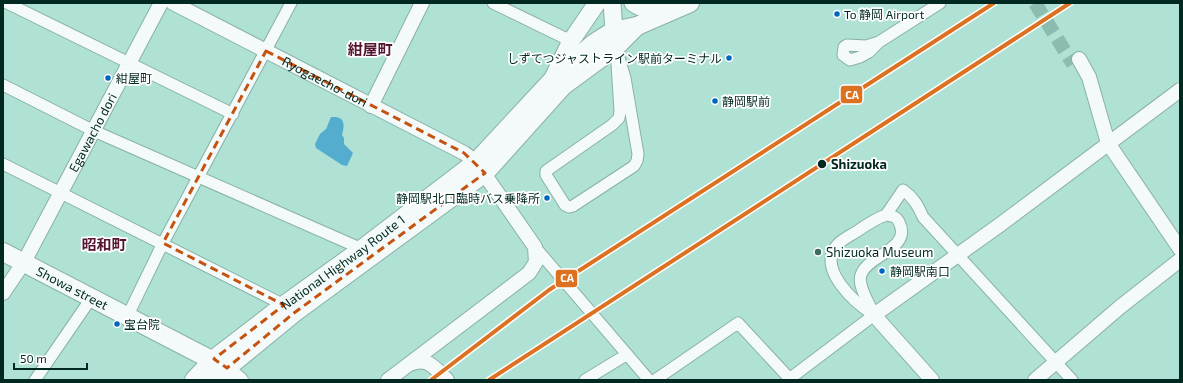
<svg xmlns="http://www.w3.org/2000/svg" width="1183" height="383" font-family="'Exo 2','Noto Sans JP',sans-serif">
	<rect width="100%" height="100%" fill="#afe1d4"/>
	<path fill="#54acce" d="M 331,117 C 345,116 345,124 342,135 L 344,138 L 344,144 L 353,153 L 347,166 L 342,165 L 316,148 L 315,144 L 320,134 L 326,129 Z"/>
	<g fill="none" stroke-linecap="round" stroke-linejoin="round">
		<path stroke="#8cbcb0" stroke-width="14" stroke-dasharray="14 7" stroke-linecap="butt" d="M 1035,3 L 1073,64"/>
		<defs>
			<path id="minor" d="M 7,3 L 233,114
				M 493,3 L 571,41
				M 879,42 L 866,46 L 847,45 L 844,47 L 843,55 L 850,60 L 860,57 L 869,52 L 879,42 L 940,3
				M 616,47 L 625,78 L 638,154 L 637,161 L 634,166 L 573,206 L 569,207 L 565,205 L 546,175 L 546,171 L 612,125 L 619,118 L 620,112 Z
				M 3,85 L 94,131 L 362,249
				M 3,164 L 284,305
				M 886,215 L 903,190 C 913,197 918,205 923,217 L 1072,380
				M 886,215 C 892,216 896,216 899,222 C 913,249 867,255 861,275 C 857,286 870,304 874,315 C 855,303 815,268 838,244 C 843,239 851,235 856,232 C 866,225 875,219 886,215 Z
				M 535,247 L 649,380
				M 128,315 L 163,243 L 291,3
				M 35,380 L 92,297
				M 585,380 L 626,355
				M 655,380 L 738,323 L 789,378 L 787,380
				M 788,380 L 874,315"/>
			<g id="tertiary">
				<path id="s1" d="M 173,3 L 464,153 L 476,162 L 535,247 L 536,262 L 529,273 L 388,380"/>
				<path d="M 1079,59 L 1089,77 L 1108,143 L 1180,249"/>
				<path d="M 371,106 L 422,3"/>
				<path id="s2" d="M 3,293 L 24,262 L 161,3"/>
				<path d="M 410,364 C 427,356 435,368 447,380"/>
				<path d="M 227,368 L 241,380"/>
				<path d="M 932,380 L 874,315 L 1001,224 L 1180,90"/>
				<path d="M 1035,380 L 1120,307 L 1180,260"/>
			</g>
			<path id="primary" d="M 612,3 L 615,45
				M 633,3 C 644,10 654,11 667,12
				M 553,78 L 571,41 L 597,3"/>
			<g id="trunk">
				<path id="s3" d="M 3,252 L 223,366"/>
				<path id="s4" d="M 194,380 L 214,359 L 284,305 L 362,249 L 476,162 L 553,79 L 594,43 L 613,31 L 637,26 L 690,3"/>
				<path d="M 216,380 L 227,368 L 294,313 L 485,173 L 563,86 L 616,47 L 637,26"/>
			</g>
		</defs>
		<use href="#minor" stroke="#89b1a7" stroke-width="13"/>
		<use href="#tertiary" stroke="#89b1a7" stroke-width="16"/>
		<use href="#primary" stroke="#89b1a7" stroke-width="19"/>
		<use href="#trunk" stroke="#89b1a7" stroke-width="20"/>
		<use href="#minor" stroke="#f3faf9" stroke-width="11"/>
		<use href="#tertiary" stroke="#f3faf9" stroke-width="14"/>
		<use href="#primary" stroke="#f3faf9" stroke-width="17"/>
		<use href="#trunk" stroke="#f3faf9" stroke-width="18"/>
		<defs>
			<path id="rail-1" d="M 431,380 L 549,290 L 994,3
				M 489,380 L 1070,3"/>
		</defs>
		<use href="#rail-1" stroke="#fff" stroke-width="7"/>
		<use href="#rail-1" stroke="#dc7121" stroke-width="4"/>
	</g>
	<path fill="none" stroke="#c5520f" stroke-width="3" stroke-dasharray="8 5" stroke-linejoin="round" d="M 266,51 L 464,153 L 485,173 L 294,313 L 227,368 L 214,359 L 284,305 L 163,243 Z"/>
	<g fill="#0065bd" stroke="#fff" stroke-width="1.5">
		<circle cx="837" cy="14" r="3.5"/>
		<circle cx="729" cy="58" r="3.5"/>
		<circle cx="108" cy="78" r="3.5"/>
		<circle cx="715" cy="101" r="3.5"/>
		<circle cx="547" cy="198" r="3.5"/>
		<circle cx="882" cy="271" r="3.5"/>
		<circle cx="117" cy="324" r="3.5"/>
	</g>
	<circle fill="#012921" stroke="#fff" stroke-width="1.5" cx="822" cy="164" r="5"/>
	<circle fill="#3e6960" stroke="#fff" stroke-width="1.5" cx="818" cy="252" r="4"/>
	<g text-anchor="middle" stroke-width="3.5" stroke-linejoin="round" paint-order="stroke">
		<g font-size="12" fill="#012921" stroke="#fff" text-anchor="start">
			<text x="844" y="19">To 静岡 Airport</text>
			<text x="722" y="63" text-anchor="end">しずてつジャストライン駅前ターミナル</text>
			<text x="116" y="83">紺屋町</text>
			<text x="722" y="106">静岡駅前</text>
			<text x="540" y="203" text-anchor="end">静岡駅北口臨時バス乗降所</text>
			<text x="890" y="276">静岡駅南口</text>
			<text x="124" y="329">宝台院</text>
		</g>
		<g font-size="13" fill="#012921" stroke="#fff">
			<text dy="5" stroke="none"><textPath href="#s1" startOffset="171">Ryogaecho-dori</textPath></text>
			<text dy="5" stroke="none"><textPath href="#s2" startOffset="184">Egawacho dori</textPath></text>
			<text dy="5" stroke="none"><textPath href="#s4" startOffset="190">National Highway Route 1</textPath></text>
			<text dy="5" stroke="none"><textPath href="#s3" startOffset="78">Showa street</textPath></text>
		</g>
		<g font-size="13" font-weight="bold" fill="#012921" stroke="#fff" text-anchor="start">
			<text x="831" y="169">Shizuoka</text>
		</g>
		<g font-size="13" fill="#012921" stroke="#fff" text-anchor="start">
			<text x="826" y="257">Shizuoka Museum</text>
		</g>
		<g font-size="15" font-weight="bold" fill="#551432" stroke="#fff">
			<text x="370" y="55">紺屋町</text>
			<text x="104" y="250">昭和町</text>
		</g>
	</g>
	<g stroke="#fff" stroke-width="1.5">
		<rect x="840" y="85" width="23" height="19" rx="4" fill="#dc7121"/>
		<rect x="555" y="269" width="23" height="19" rx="4" fill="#dc7121"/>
	</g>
	<g font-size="11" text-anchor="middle" font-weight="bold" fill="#fff">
		<text x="852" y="99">CA</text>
		<text x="567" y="282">CA</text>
	</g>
	<rect width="1183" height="383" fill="none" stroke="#012921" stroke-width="8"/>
	<path d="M14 363v6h73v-6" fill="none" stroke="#012921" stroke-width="2"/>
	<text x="20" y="363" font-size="12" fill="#012921" stroke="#ffffff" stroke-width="3" paint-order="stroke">50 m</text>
</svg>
